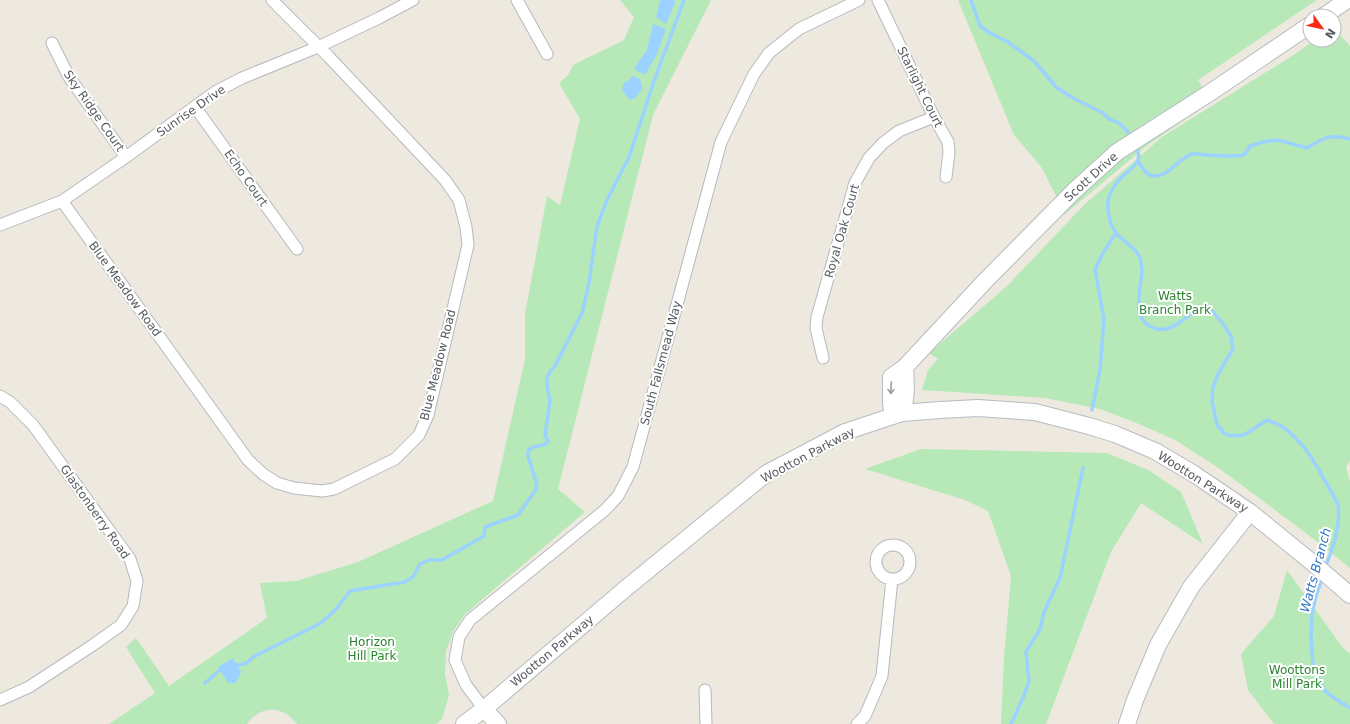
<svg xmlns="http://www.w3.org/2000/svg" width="1350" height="724" font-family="'DejaVu Sans',sans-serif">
	<rect width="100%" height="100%" fill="#ede9de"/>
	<path fill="#b7e8b7" d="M 620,0 L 711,0 L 653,115 L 558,489 L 585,512 L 464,615 L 453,632 L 446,651 L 445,674 L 449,695 L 442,719 L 436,724 L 297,724 C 294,721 291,717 288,715 C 273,705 256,710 247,724 L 109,724 L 155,693 L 126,647 L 136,638 L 169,686 L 267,618 L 260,583 L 296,581 L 358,562 L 493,501 L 525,359 L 525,314 L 547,196 L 560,205 L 580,119 L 559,83 L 568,75 L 573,65 L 624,40 L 634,17 Z
		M 958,0 L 1317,0 L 1198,80 L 1211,102 L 1149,144 L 1065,214 L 1042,168 L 1014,135 Z
		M 1334,28 L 1350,46 L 1350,461 L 1346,467 L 1350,482 L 1350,568 L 1315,540 L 1220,469 L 1177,441 L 1139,424 L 1100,409 L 1045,398 L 922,390 L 928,370 L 938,359 L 929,353 L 1006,287 L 1084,205 L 1162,137 L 1289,58 L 1315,40 L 1334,40 Z
		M 921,449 L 1107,453 L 1148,470 L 1181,492 L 1203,544 L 1141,503 L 1111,552 L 1046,724 L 1001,724 L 1004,658 L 1011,576 L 988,511 L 965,500 L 865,469 Z
		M 1287,570 L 1343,648 L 1350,654 L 1350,724 L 1274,724 L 1248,690 L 1241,654 L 1274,616 Z"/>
	<path fill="#9bd2ff" d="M 660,0 L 674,0 L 675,3 L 666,24 L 656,17 Z
		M 653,24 L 666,29 L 656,56 L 645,75 L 634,69 L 637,64 L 647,50 Z
		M 632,76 L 640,79 L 642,89 L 635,98 L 631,100 L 627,97 L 622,89 L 624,83 L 629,80 Z
		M 233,658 L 241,672 L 236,683 L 228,683 L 218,667 Z"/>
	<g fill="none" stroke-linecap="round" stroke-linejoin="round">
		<path stroke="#9bd2ff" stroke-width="3.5" d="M 971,0 L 980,26 L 990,33 L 1008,42 L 1034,61 L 1056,87 L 1071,97 L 1103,113 L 1109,119 L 1119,123 L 1127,131 L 1131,138
			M 1134,145 C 1137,150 1140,154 1138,160 C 1135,168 1125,173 1119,180 C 1115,184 1109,195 1108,201 C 1107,213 1110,228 1120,237 C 1128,245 1139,250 1141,262 C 1141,265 1142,268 1142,271 C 1141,289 1129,323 1157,329 C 1176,333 1188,311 1205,307 L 1214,313 L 1224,325 L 1231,336 L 1233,349 L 1218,374 L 1213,387 L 1212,401 L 1217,425 L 1224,433 L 1231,436 L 1244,435 L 1267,420 C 1271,422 1277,423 1281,426 C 1309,444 1322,477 1338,504 C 1341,527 1333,547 1325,568
			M 1138,160 C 1141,167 1146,176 1155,176 C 1168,177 1179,158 1192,154 C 1196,153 1202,155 1207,155 C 1220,156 1232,157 1244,155 L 1250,146 L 1263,142 L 1278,140 L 1307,148 C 1325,137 1329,134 1350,139
			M 1092,410 L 1100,370 L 1104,320 L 1095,269 L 1103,253 L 1116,233
			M 1323,576 L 1316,596 L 1312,613 L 1311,639 L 1313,665 L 1324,690 L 1331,696 L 1350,708
			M 237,665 L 247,663 L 253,657 L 321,623 L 337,608 L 350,591 L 405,582 L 413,577 L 420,564 L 429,560 L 442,560 L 484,536 L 485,527 L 518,515 L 535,491 L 537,485 L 528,456 L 528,451 L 531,448 L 546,444 L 548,441 L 545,435 L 550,401 L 547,387 L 547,378 L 550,372 L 555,366 L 582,313 L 589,283 L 597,226 L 607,200 L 629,157 L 653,84 L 684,0
			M 205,683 L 220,670
			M 1011,724 L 1023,698 L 1029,681 L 1026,652 L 1040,629 L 1044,612 L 1060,578 L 1083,468"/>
		<defs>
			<path id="street" d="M 517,0 L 547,54
				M 878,0 L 934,117 L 948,142 L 949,152 L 946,177
				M 52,43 L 69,77 L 126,157
				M 195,107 L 297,249
				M 62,201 L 248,460 L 263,474 L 277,483 L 294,488 L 322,491 L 334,489 L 395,459 L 419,435 L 428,415 L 468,245 L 466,227 L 459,200 L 445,180 L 329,57 L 272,0
				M 0,225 L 62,201 L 126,157 L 215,92 L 242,78 L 318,47 L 379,18 L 413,0
				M 823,358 L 816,328 L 817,317 L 855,183 L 869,158 L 883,143 L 899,131 L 934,117
				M 0,396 L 10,402 L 33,425 L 130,559 L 137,581 L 133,606 L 121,625 L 93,645 L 29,687 L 0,700
				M876 562a17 17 0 1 1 34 0a17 17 0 1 1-34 0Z
				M 705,690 L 706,724
				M 484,709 L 466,685 L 455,660 L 459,637 L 470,620 L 605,510 L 618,496 L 633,467 L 721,142 L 754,74 L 769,53 L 799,29 L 859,0
				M 857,724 L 865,716 L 882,676 L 892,579"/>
			<path id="secondary" d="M 1324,16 L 1347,0
				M 902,413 C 907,397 906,383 905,367
				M 893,416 L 891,403 L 891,377 L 905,367 L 986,280 L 1074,191 L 1117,152 L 1211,92 L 1310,25
				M 484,709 L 498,724
				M 464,724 L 484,709 L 625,589 L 767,473 L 845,432 L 902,413 L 940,410 L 978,408 L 1035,412 L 1089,426 L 1115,434 L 1155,451 L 1194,474 L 1250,512 L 1314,564 L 1350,595
				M 1127,724 L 1135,700 L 1158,645 L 1191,587 L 1250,512"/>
		</defs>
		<use href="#street" stroke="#b6b9bf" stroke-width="13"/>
		<use href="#secondary" stroke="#b7bbc2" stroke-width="18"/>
		<use href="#street" stroke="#fff" stroke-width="11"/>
		<use href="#secondary" stroke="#fff" stroke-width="16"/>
	</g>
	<defs><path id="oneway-shaft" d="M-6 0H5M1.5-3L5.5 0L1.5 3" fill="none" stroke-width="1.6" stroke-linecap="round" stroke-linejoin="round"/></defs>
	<use stroke="#9a9da0" href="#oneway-shaft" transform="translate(891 388) rotate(92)"/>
	<g text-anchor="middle" stroke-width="4" stroke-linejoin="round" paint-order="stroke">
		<g font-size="12" fill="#575b61" stroke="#fff">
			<text transform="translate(920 87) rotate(64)" y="4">Starlight Court</text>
			<text transform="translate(94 111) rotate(55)" y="4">Sky Ridge Court</text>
			<text transform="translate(191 111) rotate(-35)" y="4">Sunrise Drive</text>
			<text transform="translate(1091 177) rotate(-42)" y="4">Scott Drive</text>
			<text transform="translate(246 178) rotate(55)" y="4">Echo Court</text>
			<text transform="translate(842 231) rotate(-74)" y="4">Royal Oak Court</text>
			<text transform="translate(125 289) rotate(54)" y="4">Blue Meadow Road</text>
			<text transform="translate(661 363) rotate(-75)" y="4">South Fallsmead Way</text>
			<text transform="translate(438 365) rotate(-76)" y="4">Blue Meadow Road</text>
			<text transform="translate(808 455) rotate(-28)" y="4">Wootton Parkway</text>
			<text transform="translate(1203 482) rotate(32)" y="4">Wootton Parkway</text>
			<text transform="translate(95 512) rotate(55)" y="4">Glastonberry Road</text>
			<text transform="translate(552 651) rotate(-40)" y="4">Wootton Parkway</text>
		</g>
		<g font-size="12" fill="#2b8530" stroke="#fff">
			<text x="1175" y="300">Watts<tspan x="1175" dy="14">Branch Park</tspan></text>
			<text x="372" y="646">Horizon<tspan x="372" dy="14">Hill Park</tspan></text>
			<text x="1297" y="674">Woottons<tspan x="1297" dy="14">Mill Park</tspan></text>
		</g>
		<g font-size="13" font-style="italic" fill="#3077c5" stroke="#fff">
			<text transform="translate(1315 570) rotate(-75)" y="5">Watts Branch</text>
		</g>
	</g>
	<g transform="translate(1322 28) rotate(123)"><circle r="19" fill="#ffffff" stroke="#bcbdc0"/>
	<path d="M0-3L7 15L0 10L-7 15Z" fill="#fb2a15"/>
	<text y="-6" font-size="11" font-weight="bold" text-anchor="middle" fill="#575b61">N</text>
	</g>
</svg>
